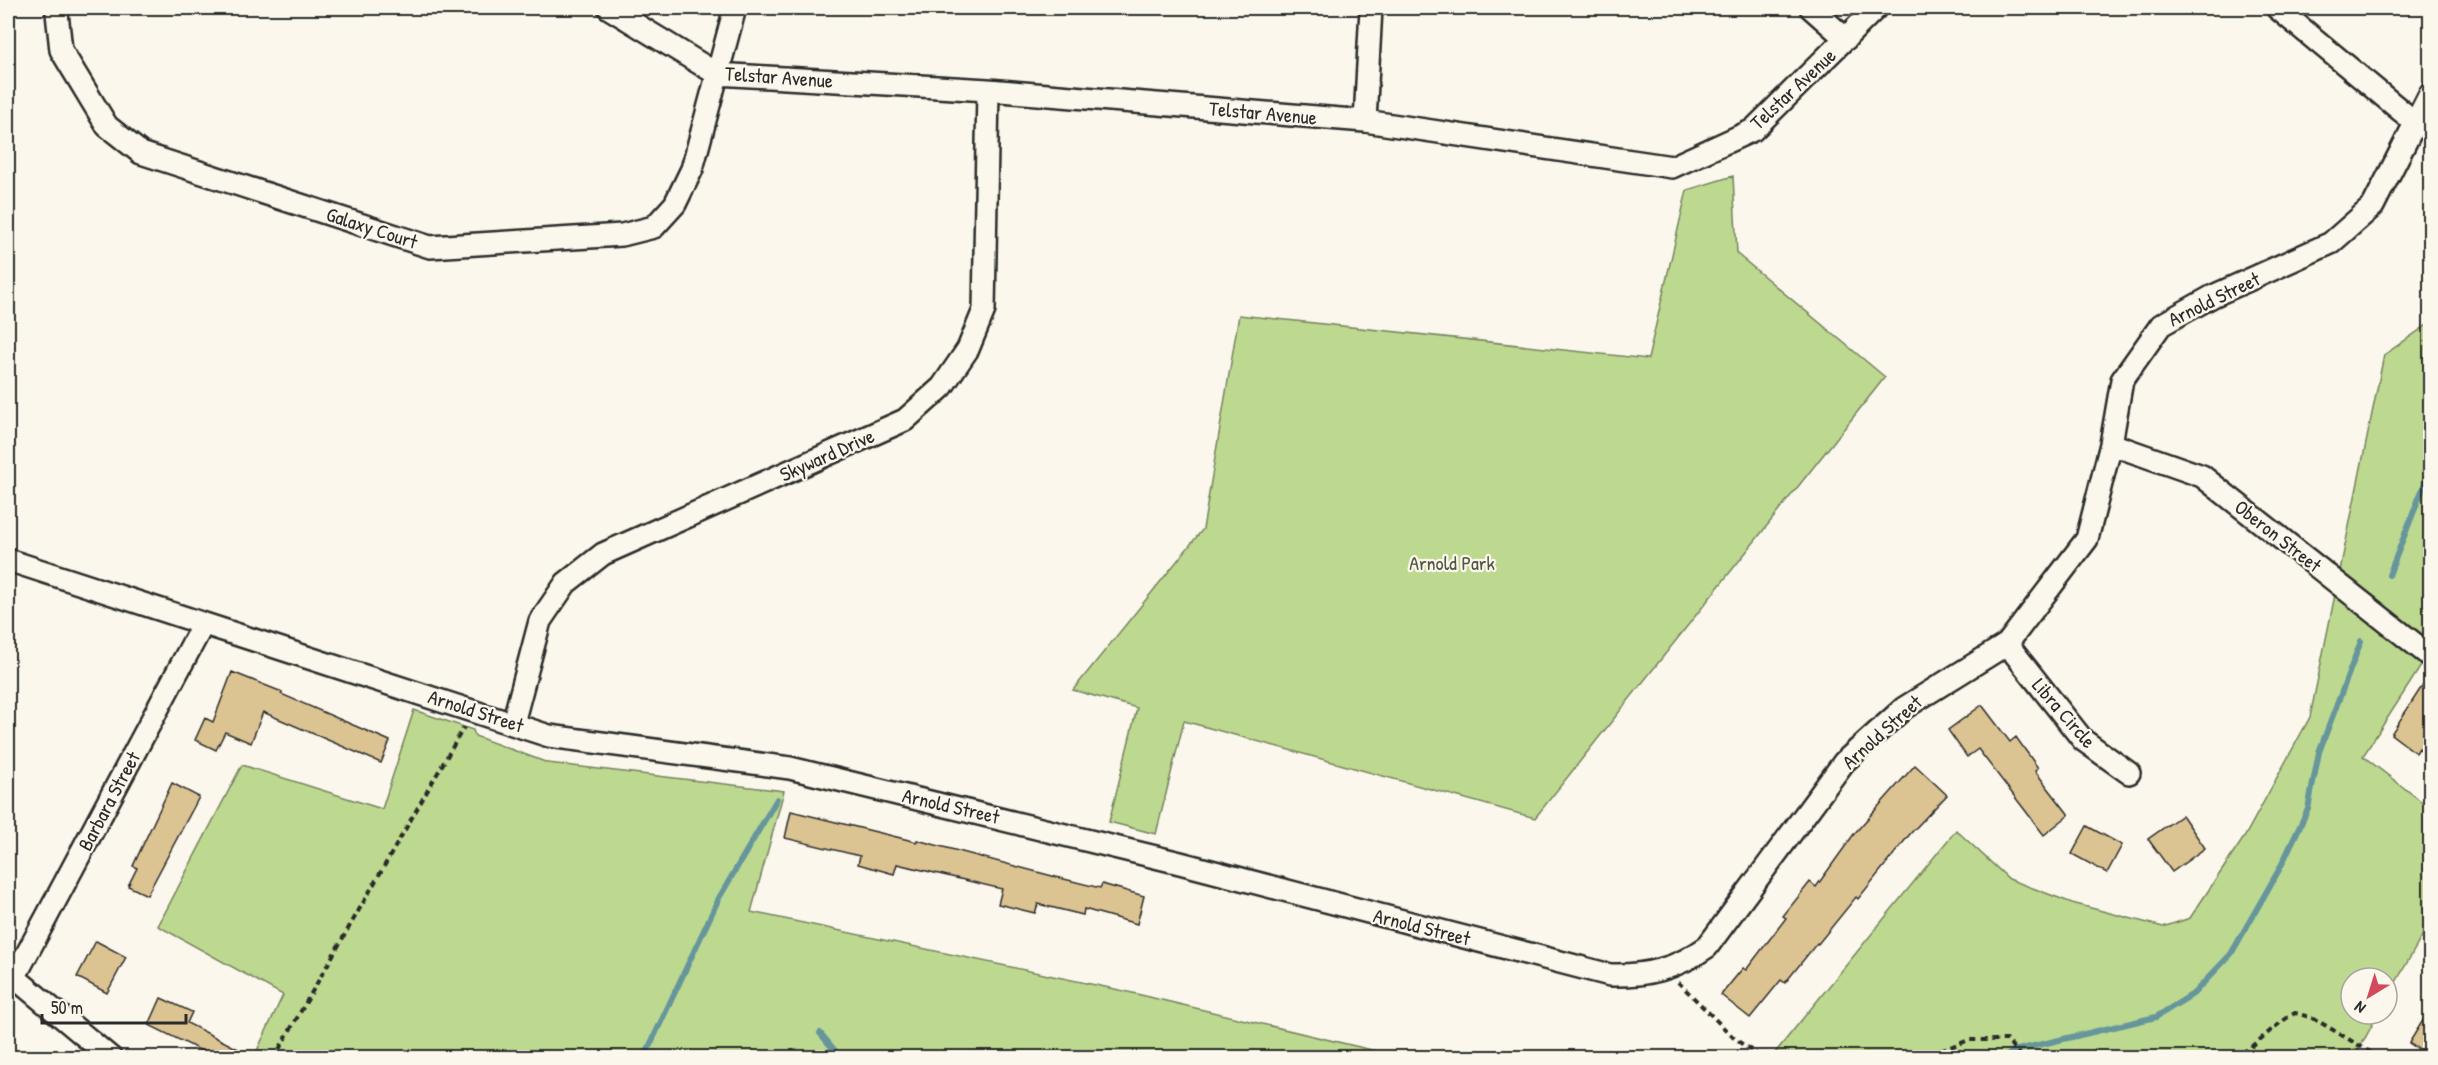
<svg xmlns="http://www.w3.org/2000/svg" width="2438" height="1065" font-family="'Patrick Hand',sans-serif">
	<rect width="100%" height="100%" fill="#fbf7ec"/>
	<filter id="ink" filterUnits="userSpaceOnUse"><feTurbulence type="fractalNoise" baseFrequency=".0167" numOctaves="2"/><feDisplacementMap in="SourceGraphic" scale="12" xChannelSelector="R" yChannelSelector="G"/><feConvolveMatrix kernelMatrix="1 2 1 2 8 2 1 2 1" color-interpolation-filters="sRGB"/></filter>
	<g filter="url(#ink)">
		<path fill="#bdd990" stroke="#74825e" stroke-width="1.5" d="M 1733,176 L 1737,254 L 1885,377 L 1535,818 L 1184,721 L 1156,834 L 1109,822 L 1137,708 L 1073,690 L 1203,529 L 1239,315 L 1648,359 L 1687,190 Z
			M 2430,323 L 2430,652 L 2363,756 L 2430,808 L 2430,922 L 2387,998 L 2387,978 L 2351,978 L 2351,1014 L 2378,1014 L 2355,1057 L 1761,1058 L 1774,1054 L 1956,830 L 2009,879 L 2072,903 L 2163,927 L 2190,918 L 2245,836 L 2310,717 L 2384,355 Z
			M 414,710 L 473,730 L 475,736 L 548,763 L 784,791 L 751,912 L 1124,991 L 1401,1057 L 254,1057 L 283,995 L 158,926 L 242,765 L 382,809 Z"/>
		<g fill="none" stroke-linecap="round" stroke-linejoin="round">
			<path stroke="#66969c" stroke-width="6" d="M 2389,575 L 2430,470
				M 820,1033 L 841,1058
				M 644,1058 L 719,898 L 777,799
				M 2005,1058 L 2013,1051 L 2156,1017 L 2193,994 L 2231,954 L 2280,868 L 2308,809 L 2319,752 L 2361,641"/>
		</g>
		<path fill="#dcc392" stroke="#2b2b2b" stroke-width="1.5" d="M 232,672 L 282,692 L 281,694 L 390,741 L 381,763 L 263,712 L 251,743 L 225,732 L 216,750 L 195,740 L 205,718 L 213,722 Z
			M 2430,674 L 2430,761 L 2419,748 L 2416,753 L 2391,734 Z
			M 1982,705 L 2010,742 L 2016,737 L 2038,768 L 2035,771 L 2069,815 L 2044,835 L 1978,749 L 1967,757 L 1948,730 Z
			M 1915,765 L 1947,795 L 1910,834 L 1858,899 L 1856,897 L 1818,944 L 1817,943 L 1785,983 L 1781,980 L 1750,1018 L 1721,995 L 1743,968 L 1746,970 L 1786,918 L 1783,916 L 1810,882 L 1816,887 L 1854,834 Z
			M 172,783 L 199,797 L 147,895 L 128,886 L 137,868 L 133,866 Z
			M 791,811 L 917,842 L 917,840 L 1056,877 L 1100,888 L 1102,884 L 1144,896 L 1137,924 L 1084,909 L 1083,915 L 1038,904 L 1035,913 L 998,904 L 1002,889 L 897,864 L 894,874 L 858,864 L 860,856 L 785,838 Z
			M 2182,815 L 2205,848 L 2172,872 L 2148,839 Z
			M 2087,826 L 2122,845 L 2107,873 L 2072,854 Z
			M 96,941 L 126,957 L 107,993 L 77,977 Z
			M 161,998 L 192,1012 L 187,1023 L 256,1058 L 198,1058 L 202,1051 L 149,1025 Z
			M 2430,1009 L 2430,1057 L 2409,1043 Z"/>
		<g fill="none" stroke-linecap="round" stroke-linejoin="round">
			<defs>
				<path id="minor" d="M 59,8 L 57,13 L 61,50 L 107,126 L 141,153 L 430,247 L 622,235 L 654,227 L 675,204 L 692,169 L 735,8
					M 609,8 L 717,74 L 988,90 L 1365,121 L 1672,167 L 1753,130 L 1876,8
					M 1811,8 L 1846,39
					M 2277,8 L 2417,124 L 2430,125
					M 1365,121 L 1371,8
					M 2111,444 L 2202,476 L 2430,656
					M 8,560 L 549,736 L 790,768 L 1180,863 L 1610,975 C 1647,976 1676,969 1707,947 L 1844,762 L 1904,708 L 2007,644 L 2087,539 L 2111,444 L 2122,380 L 2161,325 L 2213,296 L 2331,243 L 2373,206 L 2430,94
					M 2007,644 L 2083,740 L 2129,773
					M 513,723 L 540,621 L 566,583 L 603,554 L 905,420 L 942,387 L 968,349 L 984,310 L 988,90
					M 8,972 L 111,1058
					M 14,978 L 203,624"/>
			</defs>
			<use href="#minor" stroke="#2b2b2b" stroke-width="26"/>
			<path stroke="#2b2b2b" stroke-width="4" stroke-dasharray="6 4.5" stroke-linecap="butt" d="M 1678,982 L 1735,1039 L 1762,1058
				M 274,1058 L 464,727
				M 1921,1058 L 1969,1040 L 2007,1040 L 2022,1058
				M 2233,1058 C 2257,1046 2272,1026 2295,1013 L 2313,1018 L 2380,1058"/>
			<use href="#minor" stroke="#fbf7ec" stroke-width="21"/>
		</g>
	</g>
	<g text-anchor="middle" stroke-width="4.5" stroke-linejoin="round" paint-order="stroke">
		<g font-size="20" fill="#2b2b2b" stroke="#fbf7ec">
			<text transform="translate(779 77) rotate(4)" y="7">Telstar Avenue</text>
			<text transform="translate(1793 89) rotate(-43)" y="7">Telstar Avenue</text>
			<text transform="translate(1263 113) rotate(5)" y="7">Telstar Avenue</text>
			<text transform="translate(372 228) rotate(18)" y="7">Galaxy Court</text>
			<text transform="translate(2214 299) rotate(-26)" y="7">Arnold Street</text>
			<text transform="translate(827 455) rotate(-24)" y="7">Skyward Drive</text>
			<text transform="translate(2278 536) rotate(38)" y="7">Oberon Street</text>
			<text transform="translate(476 711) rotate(18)" y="7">Arnold Street</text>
			<text transform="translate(2064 713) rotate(49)" y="7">Libra Circle</text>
			<text transform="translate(1882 732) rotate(-42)" y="7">Arnold Street</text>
			<text transform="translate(109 801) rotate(-62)" y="7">Barbara Street</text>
			<text transform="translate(951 806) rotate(13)" y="7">Arnold Street</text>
			<text transform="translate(1422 927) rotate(14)" y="7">Arnold Street</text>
		</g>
		<g font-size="20" fill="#505644" stroke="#fbf7ec">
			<text x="1452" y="570">Arnold Park</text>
		</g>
	</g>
	<rect width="2438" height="1065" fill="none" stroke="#fbf7ec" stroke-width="30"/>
	<rect x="15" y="15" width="2408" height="1035" fill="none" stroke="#2b2b2b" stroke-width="2" filter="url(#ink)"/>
	<g transform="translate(2369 996) rotate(218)"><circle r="28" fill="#fbf7ec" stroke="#a8a59f" stroke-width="1.5"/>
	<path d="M0-4.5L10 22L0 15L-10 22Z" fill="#d1495b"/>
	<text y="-9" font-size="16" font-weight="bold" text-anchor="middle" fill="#2b2b2b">N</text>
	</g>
	<path d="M42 1014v9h144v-9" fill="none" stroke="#2b2b2b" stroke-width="3"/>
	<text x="51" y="1014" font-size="18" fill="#2b2b2b" stroke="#fbf7ec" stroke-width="4.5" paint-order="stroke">50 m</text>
</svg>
